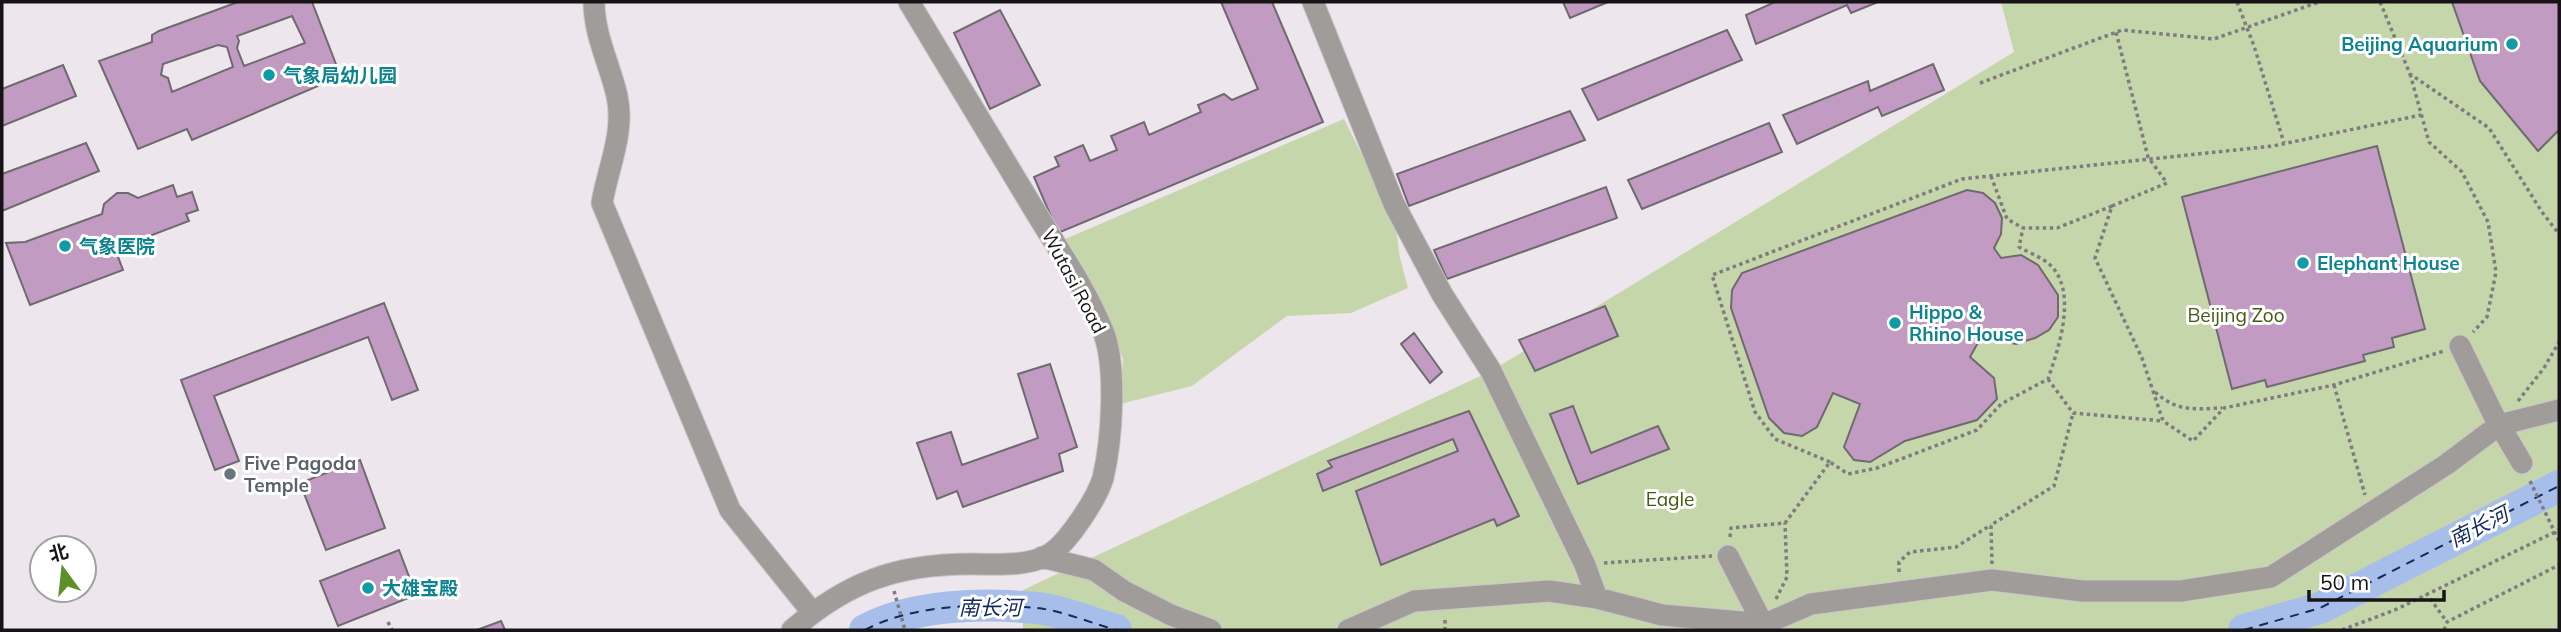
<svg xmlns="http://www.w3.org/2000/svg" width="2561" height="632" font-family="Mulish,'Noto Sans SC',sans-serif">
	<rect width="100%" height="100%" fill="#ede7ed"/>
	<path fill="#c6d6ab" d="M 2001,2 L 2559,2 L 2559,630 L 1023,630 L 1023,590 L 1491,371 L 2014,52 Z
		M 1344,119 L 1395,221 L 1400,258 L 1408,288 L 1351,313 L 1287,316 L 1192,386 L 1120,404 L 1123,359 L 1099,300 L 1063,240 Z"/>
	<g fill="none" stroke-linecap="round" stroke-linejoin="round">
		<path stroke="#a7beeb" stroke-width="32" d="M 865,630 C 913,604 983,603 1037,608 C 1063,611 1091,623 1116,630
			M 2244,630 L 2320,608 L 2559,486"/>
		<path stroke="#122a5e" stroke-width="2" stroke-dasharray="9 7" stroke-linecap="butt" d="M 865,630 C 913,604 983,603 1037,608 C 1063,611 1091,623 1116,630
			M 2244,630 L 2320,608 L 2559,486"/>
	</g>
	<path fill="#c19bc1" stroke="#6f6a6f" stroke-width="2" fill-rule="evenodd" d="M 238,2 L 312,2 L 339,72 L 322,76 L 325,83 L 192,140 L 187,129 L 138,149 L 99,61 L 152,42 L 152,35 L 159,31 ZM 292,16 L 305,43 L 244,66 L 237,48 L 239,41 L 237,36 ZM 218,45 L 227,47 L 233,67 L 172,92 L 168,78 L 161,75 L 163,64 Z
		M 1221,2 L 1272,2 L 1323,122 L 1058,233 L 1034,177 L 1059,166 L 1055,157 L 1083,145 L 1090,161 L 1117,150 L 1111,136 L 1144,122 L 1149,135 L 1201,112 L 1198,105 L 1224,94 L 1232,100 L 1258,89 Z
		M 1563,2 L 1608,2 L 1570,18 Z
		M 1775,2 L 1878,2 L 1851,13 L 1847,5 L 1756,44 L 1746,15 Z
		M 2452,2 L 2559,2 L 2559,130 L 2538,151 L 2480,81 Z
		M 1000,10 L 1040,85 L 990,109 L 954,33 Z
		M 1727,30 L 1742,60 L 1598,120 L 1582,89 Z
		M 1933,64 L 1944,90 L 1882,116 L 1878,107 L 1797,144 L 1783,115 L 1868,81 L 1870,91 Z
		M 63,65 L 76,96 L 2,126 L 2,89 Z
		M 1570,111 L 1585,140 L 1409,206 L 1397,174 Z
		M 1769,123 L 1782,152 L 1642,209 L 1628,180 Z
		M 86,143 L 99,171 L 2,211 L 2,174 Z
		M 2377,146 L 2425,329 L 2392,338 L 2394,347 L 2363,355 L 2365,361 L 2267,387 L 2265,380 L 2232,389 L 2182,197 Z
		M 173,185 L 177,197 L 192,192 L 198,210 L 186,214 L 189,221 L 115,249 L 123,270 L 30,305 L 6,243 L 25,242 L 102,214 L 104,204 L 117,193 L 128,193 L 138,198 Z
		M 1606,187 L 1617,218 L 1447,279 L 1434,250 Z
		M 1967,190 L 1983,193 L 1995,203 L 2002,218 L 2001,234 L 1994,248 L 2001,258 L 2021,255 L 2038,265 L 2058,295 L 2058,317 L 2049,330 L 2035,338 L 2016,344 L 1997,340 L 1985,330 L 1970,357 L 1994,378 L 1997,399 L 1977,420 L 1905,441 L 1870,462 L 1854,460 L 1844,447 L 1860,404 L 1833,393 L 1817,427 L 1802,436 L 1784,433 L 1769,418 L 1731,308 L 1732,290 L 1742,273 Z
		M 384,303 L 418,390 L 392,400 L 368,337 L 214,396 L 239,461 L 215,470 L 181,380 Z
		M 1605,306 L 1618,336 L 1535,371 L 1519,340 Z
		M 1414,333 L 1442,372 L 1430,383 L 1401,344 Z
		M 1050,364 L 1077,447 L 1059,454 L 1063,471 L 963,507 L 957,491 L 937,499 L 917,443 L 951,432 L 962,465 L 1038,438 L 1018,374 Z
		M 1573,406 L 1591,453 L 1658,426 L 1669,449 L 1578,484 L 1550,414 Z
		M 1469,411 L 1519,516 L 1497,526 L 1494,519 L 1381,565 L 1356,491 L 1458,451 L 1453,439 L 1323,491 L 1317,474 L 1332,467 L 1328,461 Z
		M 360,460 L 385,528 L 326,550 L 300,483 Z
		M 399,550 L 416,595 L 338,626 L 320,581 Z
		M 501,621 L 505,630 L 477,630 Z"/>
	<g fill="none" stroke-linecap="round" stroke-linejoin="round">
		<defs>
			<path id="minor" d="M 594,2 C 594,35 610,65 617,96 C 625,133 608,167 602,203 L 730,510 L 812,612
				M 1313,2 L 1394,204 L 1442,294 L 1491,371 L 1585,565 L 1597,598 L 1662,615 L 1765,624 L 1811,604 L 1992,580 L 2082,591 L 2181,591 L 2271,577 L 2447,464 L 2499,425 L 2559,410
				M 2460,346 L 2493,414 L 2522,463
				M 1728,556 L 1766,630
				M 1042,557 L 1094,570 L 1124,591 L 1171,615 L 1211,630
				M 792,630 C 847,582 897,564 970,564 C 995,564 1026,567 1048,555 C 1067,545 1097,498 1103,478 C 1112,440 1117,366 1103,331 C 1086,289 1058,249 1035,211 C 993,141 951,71 909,2
				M 1348,630 L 1414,601 L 1549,591 L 1597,598"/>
		</defs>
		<use href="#minor" stroke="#cbc5cb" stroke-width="23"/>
		<path stroke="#7f7b7f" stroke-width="3.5" stroke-dasharray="3.5 3.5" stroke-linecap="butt" d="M 2237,2 L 2254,46 L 2284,143
			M 2380,2 L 2410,74 L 2489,128 L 2542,212 L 2559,234
			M 2410,74 L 2429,142 L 2462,172 L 2488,222 L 2496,272 L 2487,317 L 2473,332
			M 1980,83 L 2122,30 L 2214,39 L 2319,2
			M 1991,176 L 2007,219 L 2023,228
			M 2112,206 L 2167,183 L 2148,157 L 2116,32
			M 2048,379 L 2073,413 L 2163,421
			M 2334,385 L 2365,495
			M 2155,392 C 2177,412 2194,409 2222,408
			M 2518,401 L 2544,368 L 2559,342
			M 1830,462 L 1775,439 L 1755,412 L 1712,275 L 1962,179 L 2273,146 L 2421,115
			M 2530,481 L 2559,541
			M 1730,537 L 1731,528 L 1785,523 L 1830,462 L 1848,474 L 1877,468 L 1977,430 L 2001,404 L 2048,379 C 2059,347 2079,289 2048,263 C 2040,257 2028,252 2019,247 L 2023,228 L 2057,228 L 2112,206 L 2095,258 L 2142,358 L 2163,421 L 2193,441 L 2224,408 L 2334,385 L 2444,351
			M 1604,563 L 1712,556
			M 1992,564 L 1991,525 L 2054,486 L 2073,413
			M 1899,572 L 1899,562 L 1910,552 L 1956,547 L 1991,525
			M 894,591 L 905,630
			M 2426,593 L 2447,622
			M 1776,599 L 1787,577 L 1785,523
			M 1445,620 L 1445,630
			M 388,622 L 392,630
			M 2342,630 L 2397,609 L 2559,530
			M 2444,630 L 2447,622 L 2559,565"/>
		<use href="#minor" stroke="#9f9c9a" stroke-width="21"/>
	</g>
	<g fill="#0f9aa8" stroke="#fff" stroke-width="2.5">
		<circle cx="2512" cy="44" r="7"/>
		<circle cx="269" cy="75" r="7"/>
		<circle cx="65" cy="246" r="7"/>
		<circle cx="2303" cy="263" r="7"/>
		<circle cx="1895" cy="323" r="7"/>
		<circle cx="368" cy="588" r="7"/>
	</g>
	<circle fill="#6b7280" stroke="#fff" stroke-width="2.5" cx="230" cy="474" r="7"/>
	<g text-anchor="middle" stroke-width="6" stroke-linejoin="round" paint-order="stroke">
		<g font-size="19" font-weight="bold" fill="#0d838f" stroke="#fff" text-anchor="start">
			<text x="2498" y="51" text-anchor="end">Beijing Aquarium</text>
			<text x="283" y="82">气象局幼儿园</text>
			<text x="79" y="253">气象医院</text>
			<text x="2317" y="270">Elephant House</text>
			<text x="1909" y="319">Hippo &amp;<tspan x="1909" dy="22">Rhino House</tspan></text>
			<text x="382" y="595">大雄宝殿</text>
		</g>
		<g font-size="19" fill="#161416" stroke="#fff">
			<text transform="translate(1074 281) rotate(62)" y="7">Wutasi Road</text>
		</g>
		<g font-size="19" fill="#455a11" stroke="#fff">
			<text x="2236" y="322">Beijing Zoo</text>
			<text x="1670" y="506">Eagle</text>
		</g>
		<g font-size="19" font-weight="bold" fill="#5b616d" stroke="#fff" text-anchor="start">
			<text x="244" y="470">Five Pagoda<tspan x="244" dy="22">Temple</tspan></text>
		</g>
		<g font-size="21" font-style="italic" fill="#122a5e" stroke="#fff">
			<text transform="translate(2479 527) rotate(-27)" y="7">南长河</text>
			<text x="990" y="615">南长河</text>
		</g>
	</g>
	<rect width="2561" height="632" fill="none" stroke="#161416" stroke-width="7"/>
	<g transform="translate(63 569) rotate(345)"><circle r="33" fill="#ffffff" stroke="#a2a1a2" stroke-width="2"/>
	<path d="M0-5L12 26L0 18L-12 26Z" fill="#5e9028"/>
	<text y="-10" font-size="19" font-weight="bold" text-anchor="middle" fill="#161416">北</text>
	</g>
	<path d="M2309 590v10h135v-10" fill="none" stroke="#161416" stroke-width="3.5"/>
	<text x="2320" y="590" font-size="21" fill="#161416" stroke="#ffffff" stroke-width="5" paint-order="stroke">50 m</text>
</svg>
